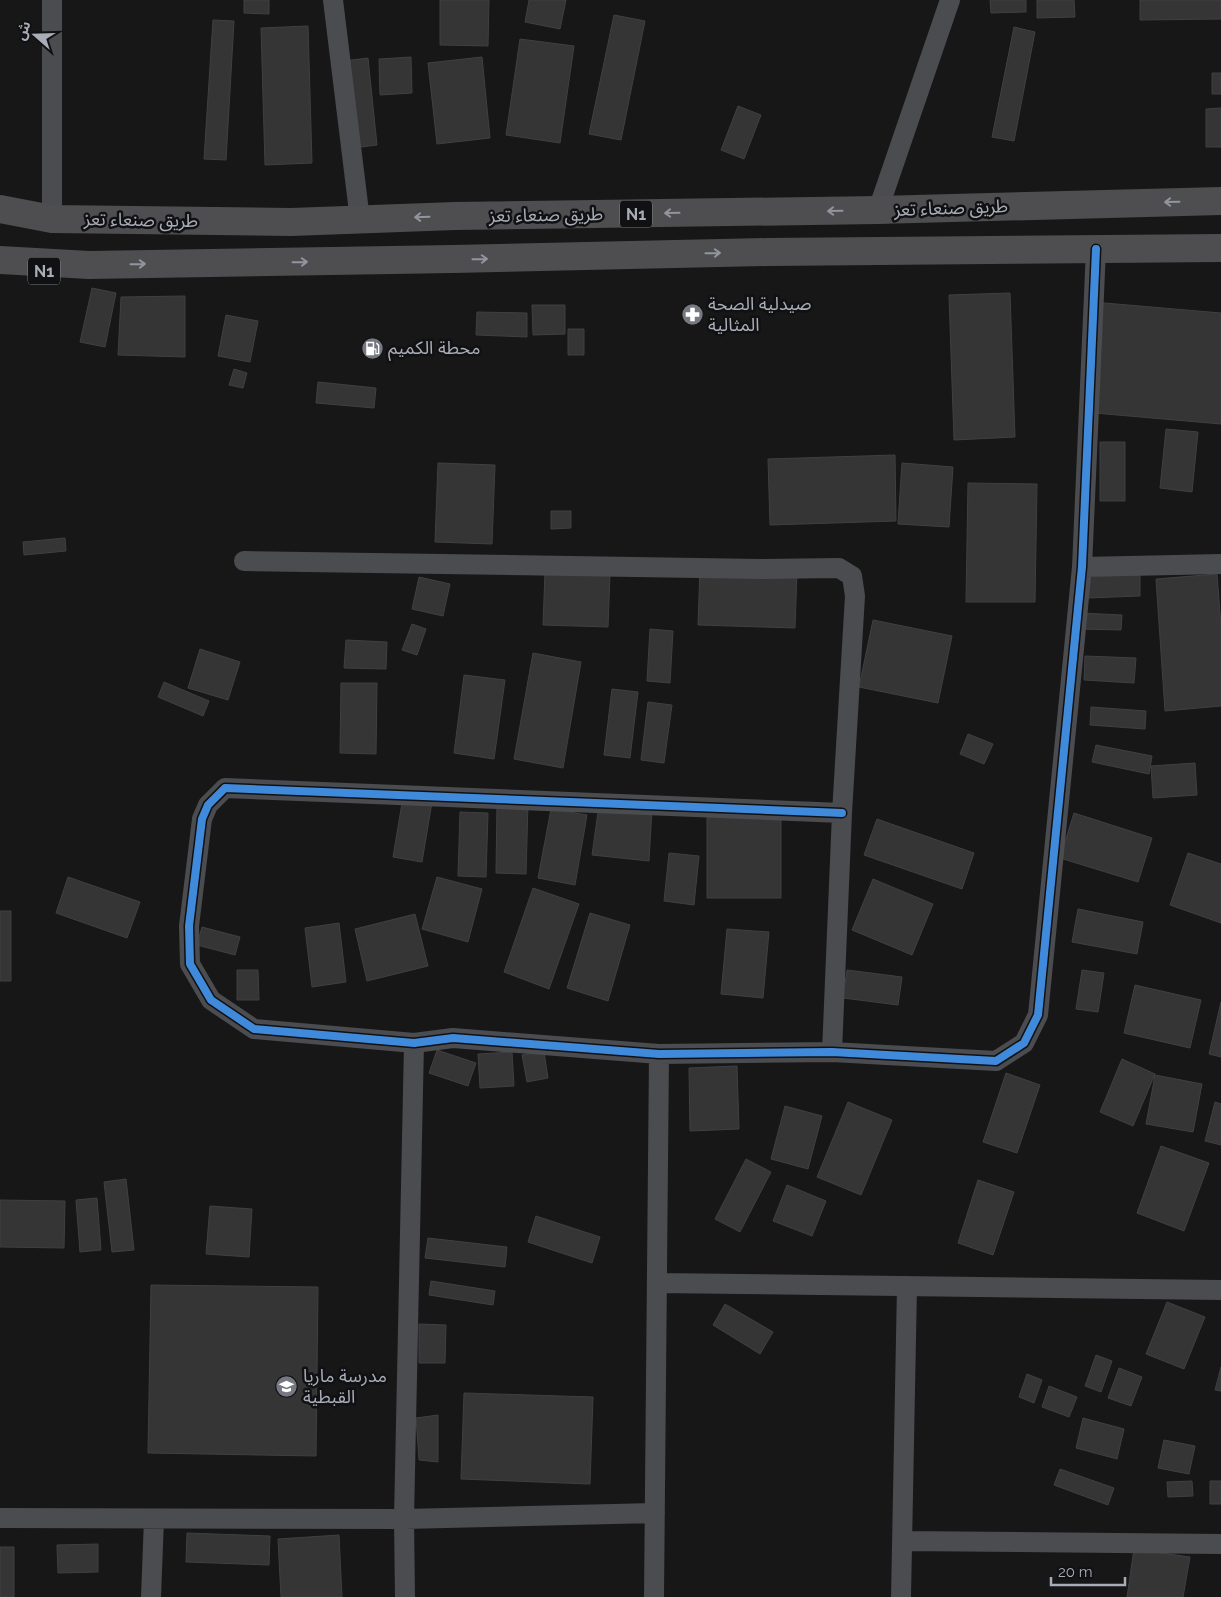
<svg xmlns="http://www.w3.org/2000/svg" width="1221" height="1597" font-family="Raleway,'Noto Sans Arabic',sans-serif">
	<rect width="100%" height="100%" fill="#171717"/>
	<path fill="#353536" stroke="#3f4043" d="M 244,0 L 269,0 L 269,14 L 244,13 Z
		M 440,0 L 489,0 L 488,46 L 440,45 Z
		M 529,0 L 566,0 L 560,29 L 525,22 Z
		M 990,0 L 1026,0 L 1026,12 L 991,13 Z
		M 1037,0 L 1074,0 L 1075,17 L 1037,18 Z
		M 1140,0 L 1221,0 L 1221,19 L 1140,20 Z
		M 614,15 L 645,21 L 621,140 L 589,134 Z
		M 213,20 L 234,21 L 226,160 L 204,159 Z
		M 308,26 L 312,163 L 265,165 L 261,28 Z
		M 1014,27 L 1035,32 L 1014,141 L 992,137 Z
		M 520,39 L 574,46 L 560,143 L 506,135 Z
		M 411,57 L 412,93 L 380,95 L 379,59 Z
		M 482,57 L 490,138 L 437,144 L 428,63 Z
		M 368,58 L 377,145 L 353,148 L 344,61 Z
		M 1212,73 L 1221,73 L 1221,94 L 1212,94 Z
		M 738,106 L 761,115 L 744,159 L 721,150 Z
		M 1221,108 L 1221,147 L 1206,147 L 1206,109 Z
		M 92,288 L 116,293 L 105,347 L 80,342 Z
		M 1010,293 L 1015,437 L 954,440 L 949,295 Z
		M 185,296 L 185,357 L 118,355 L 121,297 Z
		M 1093,302 L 1221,313 L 1221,424 L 1083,412 Z
		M 532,305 L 565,305 L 565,334 L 533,335 Z
		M 477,312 L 527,313 L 527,337 L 476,335 Z
		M 226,315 L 258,321 L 250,362 L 218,356 Z
		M 568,329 L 584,329 L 584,355 L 568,355 Z
		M 234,369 L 247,373 L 243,388 L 229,385 Z
		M 318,382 L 376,388 L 374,408 L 316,403 Z
		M 1166,429 L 1198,432 L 1192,492 L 1160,488 Z
		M 1100,442 L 1125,442 L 1125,501 L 1100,501 Z
		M 895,455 L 896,521 L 770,525 L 768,459 Z
		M 438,463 L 495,465 L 492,544 L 435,542 Z
		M 902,463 L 953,467 L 949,527 L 898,524 Z
		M 968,483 L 1037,484 L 1035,602 L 966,602 Z
		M 551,511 L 571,511 L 571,528 L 551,529 Z
		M 65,538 L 66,551 L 24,555 L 23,542 Z
		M 700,568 L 797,571 L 795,628 L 698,625 Z
		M 545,572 L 610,574 L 608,627 L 543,625 Z
		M 1140,572 L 1140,596 L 1087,598 L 1087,574 Z
		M 1217,574 L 1221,627 L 1221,706 L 1165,711 L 1156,579 Z
		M 419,577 L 450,584 L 443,616 L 412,609 Z
		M 1081,613 L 1122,615 L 1121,630 L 1080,629 Z
		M 873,620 L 952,636 L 938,703 L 859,687 Z
		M 412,624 L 426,629 L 417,655 L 402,650 Z
		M 650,629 L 673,631 L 670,683 L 647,681 Z
		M 346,640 L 387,642 L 386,669 L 344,668 Z
		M 200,649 L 240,662 L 228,700 L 188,688 Z
		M 533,653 L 581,662 L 563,768 L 514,759 Z
		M 1085,656 L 1136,658 L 1134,683 L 1084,680 Z
		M 464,675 L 505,680 L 494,759 L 454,753 Z
		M 164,682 L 209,701 L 203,716 L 158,697 Z
		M 341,683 L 377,683 L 376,754 L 340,753 Z
		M 612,689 L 638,692 L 630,758 L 604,755 Z
		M 648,702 L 672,705 L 664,763 L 641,760 Z
		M 1091,707 L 1146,711 L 1145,729 L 1090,725 Z
		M 968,734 L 993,744 L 984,764 L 960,754 Z
		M 1096,745 L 1152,756 L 1149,774 L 1092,762 Z
		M 1195,763 L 1197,795 L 1153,798 L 1151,766 Z
		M 403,797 L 432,802 L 422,862 L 393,857 Z
		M 497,803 L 528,803 L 526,874 L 496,873 Z
		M 551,809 L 587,815 L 575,885 L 538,878 Z
		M 652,809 L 649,861 L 592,855 L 598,812 Z
		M 460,812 L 488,813 L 486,877 L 458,876 Z
		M 1074,813 L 1152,838 L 1138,882 L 1060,858 Z
		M 707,815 L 781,815 L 781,898 L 707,898 Z
		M 877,819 L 974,853 L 962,889 L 864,855 Z
		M 669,853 L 699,856 L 694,905 L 664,901 Z
		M 1188,853 L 1221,864 L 1221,923 L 1170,905 Z
		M 68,877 L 140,902 L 127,938 L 56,913 Z
		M 437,877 L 482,889 L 468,942 L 422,929 Z
		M 873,879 L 933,904 L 912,955 L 852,930 Z
		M 533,888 L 579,904 L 549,989 L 504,972 Z
		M 1078,909 L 1143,922 L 1137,954 L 1072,942 Z
		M 0,911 L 11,911 L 11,981 L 0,981 Z
		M 590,913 L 630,925 L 608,1001 L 567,988 Z
		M 415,914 L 428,966 L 367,981 L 355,929 Z
		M 339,923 L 346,982 L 312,987 L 305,928 Z
		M 202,927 L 240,937 L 235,955 L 197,945 Z
		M 727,929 L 769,932 L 763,998 L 721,994 Z
		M 237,970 L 258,970 L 259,1000 L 237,1000 Z
		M 847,970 L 902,977 L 898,1005 L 843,998 Z
		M 1082,970 L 1104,973 L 1098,1012 L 1076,1009 Z
		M 1135,985 L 1201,1000 L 1190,1048 L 1124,1033 Z
		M 1221,1002 L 1221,1057 L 1209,1054 Z
		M 437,1050 L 476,1063 L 468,1086 L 429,1073 Z
		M 512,1052 L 514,1086 L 480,1088 L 478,1054 Z
		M 544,1052 L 548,1078 L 527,1082 L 522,1055 Z
		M 1122,1059 L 1155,1074 L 1133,1126 L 1100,1112 Z
		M 737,1066 L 739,1129 L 690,1131 L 689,1068 Z
		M 1006,1073 L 1040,1085 L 1017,1153 L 983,1142 Z
		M 1155,1075 L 1202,1084 L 1193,1132 L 1146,1124 Z
		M 848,1102 L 892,1120 L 861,1195 L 817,1177 Z
		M 1215,1102 L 1221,1104 L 1221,1145 L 1205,1141 Z
		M 785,1106 L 822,1116 L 808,1169 L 771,1159 Z
		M 1161,1146 L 1209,1163 L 1184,1231 L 1137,1213 Z
		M 746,1159 L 771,1172 L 740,1232 L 715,1219 Z
		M 126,1179 L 134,1250 L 112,1252 L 104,1182 Z
		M 978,1180 L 1014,1192 L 993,1255 L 958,1243 Z
		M 787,1185 L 826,1201 L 812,1236 L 773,1221 Z
		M 97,1198 L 101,1250 L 80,1252 L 76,1200 Z
		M 0,1200 L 65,1201 L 64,1248 L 0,1247 Z
		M 210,1206 L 252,1209 L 249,1257 L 206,1254 Z
		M 536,1216 L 600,1237 L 592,1263 L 528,1242 Z
		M 428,1238 L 507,1247 L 505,1267 L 425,1258 Z
		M 431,1281 L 495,1291 L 493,1305 L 429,1295 Z
		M 151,1285 L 318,1287 L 316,1456 L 148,1453 Z
		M 1167,1302 L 1205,1317 L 1184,1369 L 1146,1354 Z
		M 725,1304 L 773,1332 L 760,1354 L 713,1325 Z
		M 419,1324 L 446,1325 L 445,1363 L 419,1363 Z
		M 1096,1355 L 1112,1361 L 1101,1392 L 1085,1386 Z
		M 1221,1367 L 1221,1391 L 1215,1390 Z
		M 1119,1368 L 1142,1377 L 1131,1406 L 1108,1398 Z
		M 1027,1374 L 1042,1380 L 1034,1403 L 1019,1397 Z
		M 1049,1386 L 1077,1397 L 1069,1417 L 1042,1407 Z
		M 464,1393 L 593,1397 L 590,1484 L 461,1479 Z
		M 438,1415 L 438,1462 L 419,1460 L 416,1418 Z
		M 1083,1418 L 1124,1429 L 1117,1459 L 1076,1448 Z
		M 1164,1440 L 1195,1446 L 1189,1474 L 1158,1468 Z
		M 1060,1469 L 1114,1488 L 1108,1505 L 1054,1485 Z
		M 1192,1481 L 1193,1496 L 1168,1497 L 1167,1482 Z
		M 1210,1481 L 1221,1481 L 1221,1504 L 1210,1504 Z
		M 187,1533 L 270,1536 L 269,1565 L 186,1562 Z
		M 339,1535 L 342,1597 L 281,1597 L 278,1539 Z
		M 98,1544 L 98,1572 L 58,1573 L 57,1545 Z
		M 0,1547 L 14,1547 L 14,1597 L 0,1597 Z
		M 1134,1549 L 1190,1557 L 1183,1597 L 1127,1597 Z"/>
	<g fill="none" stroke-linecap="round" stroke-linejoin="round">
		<path stroke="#4b4c50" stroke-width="20" d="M 333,0 L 360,220
			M 878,210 L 950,0
			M 52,219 L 52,0
			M 244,561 L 761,569 L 839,568 L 852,576 L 855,596 L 842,813 L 832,1052
			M 1082,567 L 1221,564
			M 842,813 L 225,788 L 208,805 L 202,819 L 189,926 L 190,964 L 211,1000 L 254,1029 L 414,1043 L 453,1038 L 659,1054 L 832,1052 L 996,1061 L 1024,1043 L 1038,1015 L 1082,567 L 1096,249
			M 657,1283 L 1221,1290
			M 0,1518 L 404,1519 L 655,1513
			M 902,1541 L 1221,1544
			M 151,1597 L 154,1519
			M 405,1597 L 404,1519 L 414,1043
			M 654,1597 L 659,1054
			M 901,1597 L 907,1286"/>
		<path stroke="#4e4e51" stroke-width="28" d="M 0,209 L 52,219 L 291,222 L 455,216 L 878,210 L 1221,201
			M 0,260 L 89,265 L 453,259 L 768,252 L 1221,248"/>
		<defs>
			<path id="cycleway" d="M 842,813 L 225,788 L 208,805 L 202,819 L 189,926 L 190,964 L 211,1000 L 254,1029 L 414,1043 L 453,1038 L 659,1054 L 832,1052 L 996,1061 L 1024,1043 L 1038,1015 L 1082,567 L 1096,249"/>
		</defs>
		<use href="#cycleway" stroke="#111113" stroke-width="11"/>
		<use href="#cycleway" stroke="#408adc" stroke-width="8"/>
	</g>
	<defs><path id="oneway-shaft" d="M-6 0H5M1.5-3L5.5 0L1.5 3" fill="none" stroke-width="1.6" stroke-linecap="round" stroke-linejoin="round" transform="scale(1.25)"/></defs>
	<g stroke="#92959e">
		<use href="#oneway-shaft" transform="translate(1172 202) rotate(179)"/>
		<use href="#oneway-shaft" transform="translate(835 211) rotate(179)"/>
		<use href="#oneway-shaft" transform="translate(672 213) rotate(179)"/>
		<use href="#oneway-shaft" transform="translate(422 217) rotate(178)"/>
		<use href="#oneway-shaft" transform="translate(713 253) rotate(-1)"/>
		<use href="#oneway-shaft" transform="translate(480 259) rotate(-1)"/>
		<use href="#oneway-shaft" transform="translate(300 262) rotate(-1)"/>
		<use href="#oneway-shaft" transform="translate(138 264) rotate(-1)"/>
	</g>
	<defs>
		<symbol id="pharmacy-disc" viewBox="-11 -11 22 22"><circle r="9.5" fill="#757880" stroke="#111113"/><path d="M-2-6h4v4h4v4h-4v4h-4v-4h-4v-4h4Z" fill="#fff"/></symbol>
		<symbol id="fuel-disc" viewBox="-11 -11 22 22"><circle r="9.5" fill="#757880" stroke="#111113"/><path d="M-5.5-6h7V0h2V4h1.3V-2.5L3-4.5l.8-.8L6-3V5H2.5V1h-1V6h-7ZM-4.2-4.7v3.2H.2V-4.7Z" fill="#fff"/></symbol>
		<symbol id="school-disc" viewBox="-11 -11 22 22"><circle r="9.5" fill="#757880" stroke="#111113"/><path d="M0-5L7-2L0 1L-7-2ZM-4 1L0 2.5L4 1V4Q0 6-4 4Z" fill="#fff"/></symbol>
	</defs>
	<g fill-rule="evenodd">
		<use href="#pharmacy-disc" x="680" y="302" width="25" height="25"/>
		<use href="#fuel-disc" x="360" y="336" width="25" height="25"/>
		<use href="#school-disc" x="274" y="1374" width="25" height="25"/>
	</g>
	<g text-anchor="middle" stroke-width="5" stroke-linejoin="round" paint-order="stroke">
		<g fill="#111113" stroke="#7b7e86" stroke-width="1">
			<rect x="620" y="200.5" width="32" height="27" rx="4"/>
			<rect x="28" y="257.5" width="32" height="27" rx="4"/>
		</g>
		<g font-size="16" font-weight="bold" fill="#a8adb8">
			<text x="636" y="220">N1</text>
			<text x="44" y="277">N1</text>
		</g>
		<g font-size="18" fill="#a8adb8" stroke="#111113">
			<text transform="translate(951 208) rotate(-2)" y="6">طريق صنعاء تعز</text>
			<text transform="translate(546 215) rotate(-1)" y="6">طريق صنعاء تعز</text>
			<text transform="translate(141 220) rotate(1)" y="6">طريق صنعاء تعز</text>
		</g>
		<g font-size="18" fill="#a8adb8" stroke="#111113" text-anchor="start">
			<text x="708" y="310">صيدلية الصحة<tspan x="708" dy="21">المثالية</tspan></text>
			<text x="388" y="354">محطة الكميم</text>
			<text x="303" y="1382">مدرسة ماريا<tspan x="303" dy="21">القبطية</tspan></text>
		</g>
	</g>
	<g transform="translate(35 35) rotate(290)" stroke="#111113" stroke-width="4" paint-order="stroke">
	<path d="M0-4L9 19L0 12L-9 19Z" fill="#a8adb8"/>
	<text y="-8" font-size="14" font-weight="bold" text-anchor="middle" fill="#a8adb8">ش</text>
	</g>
	<path d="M1051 1577v8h74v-8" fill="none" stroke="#a8adb8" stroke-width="2.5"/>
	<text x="1058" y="1577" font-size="15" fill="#a8adb8" stroke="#111113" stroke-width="4" paint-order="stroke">20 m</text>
</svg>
